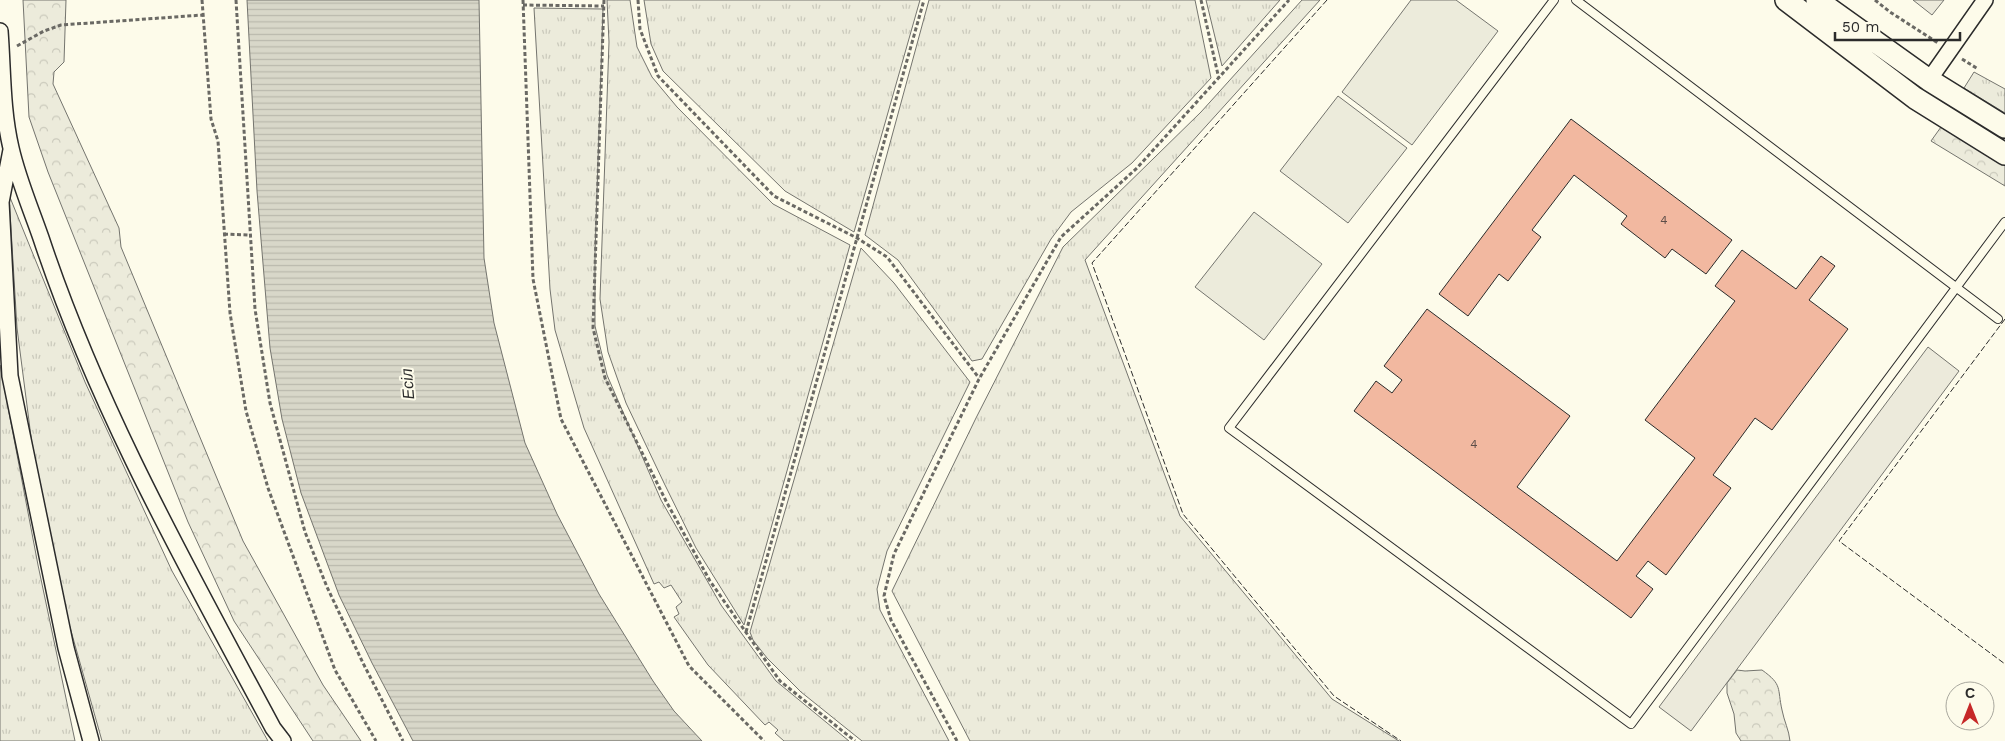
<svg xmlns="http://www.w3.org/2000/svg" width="2005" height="741" font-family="'Work Sans',sans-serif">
	<defs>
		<pattern id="grass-tufts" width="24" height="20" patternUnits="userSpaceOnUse" patternTransform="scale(1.25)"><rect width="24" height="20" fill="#ecebdb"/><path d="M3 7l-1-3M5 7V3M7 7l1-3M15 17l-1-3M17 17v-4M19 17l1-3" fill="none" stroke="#cbcabc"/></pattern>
		<pattern id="forest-crowns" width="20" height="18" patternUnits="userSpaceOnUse" patternTransform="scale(1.25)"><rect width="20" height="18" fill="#ecebdb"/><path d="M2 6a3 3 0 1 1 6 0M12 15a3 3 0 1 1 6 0" fill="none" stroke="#cbcabc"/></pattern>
		<pattern id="water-rules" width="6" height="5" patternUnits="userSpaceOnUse" patternTransform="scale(1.25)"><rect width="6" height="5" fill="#d8d7c9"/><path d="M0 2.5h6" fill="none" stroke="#bab9ad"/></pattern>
	</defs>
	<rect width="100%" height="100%" fill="#fdfbea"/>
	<path fill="url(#grass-tufts)" stroke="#74746e" d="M 607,0 L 630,0 L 637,47 L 652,77 L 677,107 L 773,204 L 850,245 L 744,625 L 696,548 L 664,483 L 626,403 L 608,352 L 600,299 L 609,42 Z
		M 644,0 L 920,0 L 854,232 L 785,191 L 663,71 L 651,44 Z
		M 929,0 L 1195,0 L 1211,78 L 1132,163 L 1071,212 L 1051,239 L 982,359 L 972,361 L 898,260 L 865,235 Z
		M 1206,0 L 1280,0 L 1222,66 Z
		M 1302,0 L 1320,0 L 1085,260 L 1180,516 L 1332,699 L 1399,741 L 970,741 L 892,591 L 976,418 L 1063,247 L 1201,112 Z
		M 534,8 L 603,9 L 595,253 L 595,326 L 607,375 L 661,500 L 721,605 L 776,681 L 849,741 L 784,741 L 775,733 L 778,730 L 769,722 L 765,725 L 708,665 L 674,617 L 679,614 L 676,607 L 682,602 L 671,585 L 664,588 L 659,582 L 654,584 L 584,428 L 555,330 L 550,289 Z
		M 1974,72 L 2005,89 L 2005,113 L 1964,88 Z
		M 9,195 L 85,382 L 172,571 L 268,741 L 102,741 L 64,606 L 34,460 L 17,328 Z
		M 861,248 L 894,283 L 970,382 L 887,551 L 877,589 L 880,610 L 949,741 L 862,741 L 801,692 L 767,658 L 753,640 L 750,632 Z
		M 0,365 L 38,565 L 75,741 L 0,741 Z"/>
	<path fill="url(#forest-crowns)" stroke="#74746e" d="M 23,0 L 66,0 L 64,62 L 54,72 L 53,84 L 119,228 L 121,247 L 243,541 L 323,685 L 361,741 L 313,741 L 234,621 L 188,522 L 48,172 L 29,117 Z
		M 1941,127 L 2005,164 L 2005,186 L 1931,141 Z
		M 1737,670 L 1745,671 L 1762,670 C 1783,685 1777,688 1782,710 C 1784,721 1789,730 1790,741 L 1741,741 L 1736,733 L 1734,714 L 1727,693 L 1727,683 Z"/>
	<path fill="#ecebdb" stroke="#74746e" d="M 1411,0 L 1456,0 L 1498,31 L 1412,145 L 1342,92 Z
		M 1338,96 L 1407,148 L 1348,223 L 1280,171 Z
		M 1254,212 L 1322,264 L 1264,340 L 1195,287 Z"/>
	<path fill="#eceadb" stroke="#74746e" d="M 1913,0 L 1944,0 L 1932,15 Z
		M 1928,347 L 1959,371 L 1691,731 L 1659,707 Z"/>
	<path fill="url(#water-rules)" stroke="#74746e" d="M 247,0 L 479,0 L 484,258 L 494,323 L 525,443 L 557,514 L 599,594 L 653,681 L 674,711 L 702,741 L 413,741 L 372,663 L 339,595 L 301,493 L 282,419 L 270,348 L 257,191 Z"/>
	<path fill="#f2b8a0" stroke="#2b2b2b" d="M 1571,119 L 1732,240 L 1706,274 L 1672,249 L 1665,258 L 1621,224 L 1627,216 L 1574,175 L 1532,230 L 1541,237 L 1508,281 L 1499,274 L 1468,316 L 1439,294 Z
		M 1742,250 L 1796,289 L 1821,256 L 1835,266 L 1809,300 L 1848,329 L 1772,430 L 1755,418 L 1713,475 L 1731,488 L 1666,575 L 1648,561 L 1636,576 L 1653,589 L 1631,618 L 1354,411 L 1376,381 L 1392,393 L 1402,380 L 1384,366 L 1427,309 L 1570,416 L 1517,487 L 1617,561 L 1695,458 L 1645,420 L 1735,301 L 1715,286 Z"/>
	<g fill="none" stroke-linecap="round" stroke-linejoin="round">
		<defs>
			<path id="lane" d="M 1554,0 L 1229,428 L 1631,724 L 2005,222
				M 1576,0 L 1998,319"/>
			<path id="street" d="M 0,31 C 3,70 2,110 11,148 C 18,179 31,209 41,238 C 98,410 188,569 273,728 L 283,741
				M 1929,80 L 1985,0
				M 11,150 L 1,202 L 10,376 L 66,648 L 91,741"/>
			<path id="secondary" d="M 1786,0 L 1915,98 L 2005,154
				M 1817,0 L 1929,80 L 2005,127"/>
		</defs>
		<use href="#lane" stroke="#2b2b2b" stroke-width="10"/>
		<use href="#street" stroke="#2b2b2b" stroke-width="18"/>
		<use href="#secondary" stroke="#2b2b2b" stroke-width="24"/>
		<path stroke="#6a6964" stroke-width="3" stroke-dasharray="4 2.5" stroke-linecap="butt" d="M 202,0 L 211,119 L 218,141 L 230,313 L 246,411 L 268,488 L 335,670 L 376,741
			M 236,0 L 255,309 L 270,403 L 305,532 L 327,587 L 363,663 L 403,741
			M 523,0 L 533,279 L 561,419 L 689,666 L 764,741
			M 604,0 L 593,328 L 605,378 L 666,501 L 710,581 L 780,681 L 855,741
			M 638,0 L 640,29 L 658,76 L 774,196 L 857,238 L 887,257 L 979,378
			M 1201,0 L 1219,79
			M 1875,0 L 1890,12 L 1938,43
			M 523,5 L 604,6
			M 17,46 L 44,31 L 61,25 L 203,15
			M 1962,59 L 1978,69
			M 224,234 L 250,235
			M 746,632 L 924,0
			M 957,741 L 891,620 L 884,596 L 894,554 L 979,379 L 1061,237 L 1137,168 L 1289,0"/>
		<use href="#lane" stroke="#fdfbea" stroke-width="8"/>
		<use href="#street" stroke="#fdfbea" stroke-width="15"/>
		<use href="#secondary" stroke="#fdfbea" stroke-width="21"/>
		<path stroke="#2b2b2b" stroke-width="1" stroke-dasharray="6 2.5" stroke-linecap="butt" d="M 1327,0 L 1092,263 L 1183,514 L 1334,696 L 1401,741
			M 2005,319 L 1839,541 L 2005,664"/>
	</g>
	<g text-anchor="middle" stroke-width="4" stroke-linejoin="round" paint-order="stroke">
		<g font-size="12" fill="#5d4e48">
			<text x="1664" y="224">4</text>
			<text x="1474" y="448">4</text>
		</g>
		<g font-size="16" font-style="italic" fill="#2b2b2b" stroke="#fdfbea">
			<text transform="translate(407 384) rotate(-95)" y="6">Есіл</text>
		</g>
	</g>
	<g transform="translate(1970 706)"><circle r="24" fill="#fdfbea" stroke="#a9a89e"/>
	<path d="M0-4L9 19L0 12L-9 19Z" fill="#c62828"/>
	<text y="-8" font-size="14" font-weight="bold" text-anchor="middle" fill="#2b2b2b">С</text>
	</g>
	<path d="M1835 32v8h125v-8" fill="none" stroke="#2b2b2b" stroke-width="2.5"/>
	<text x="1842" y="32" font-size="15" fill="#2b2b2b" stroke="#fdfbea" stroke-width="4" paint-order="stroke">50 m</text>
</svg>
